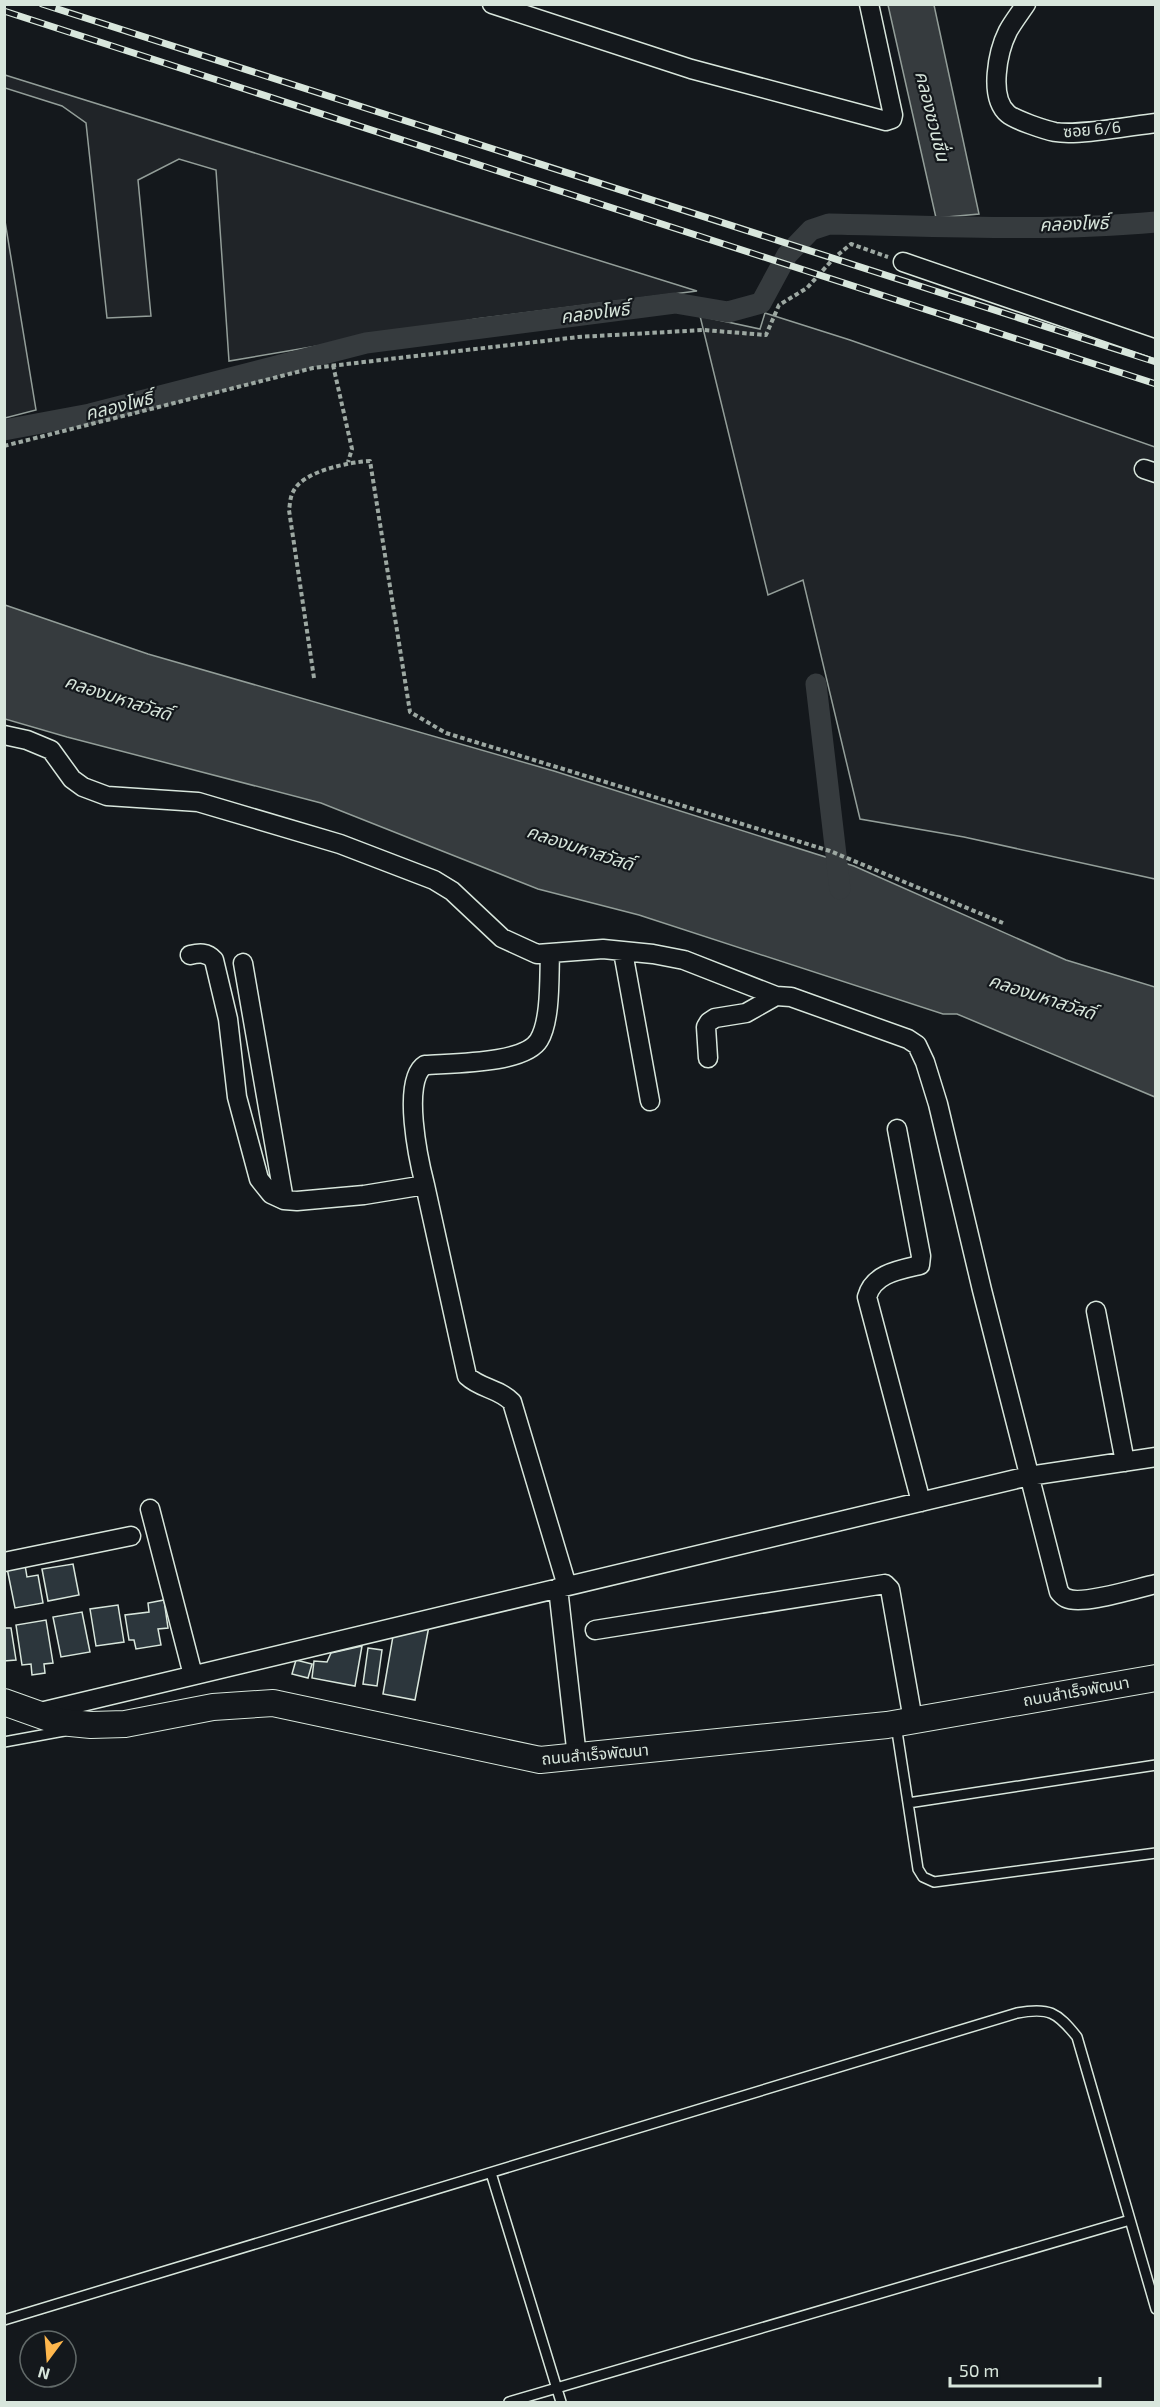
<svg xmlns="http://www.w3.org/2000/svg" width="1160" height="2407" font-family="'Exo 2','Noto Sans Thai',sans-serif">
	<rect width="100%" height="100%" fill="#14181c"/>
	<path fill="#202428" stroke="#939e99" stroke-width="1.5" d="M 5,75 L 697,291 L 476,319 L 229,361 L 216,170 L 179,159 L 138,180 L 151,316 L 107,318 L 86,123 L 62,106 L 5,88 Z
		M 4,215 L 36,410 L 5,418 L 4,418 Z
		M 765,313 L 850,340 L 1155,447 L 1155,879 L 964,837 L 860,819 L 803,580 L 768,595 L 700,316 L 760,329 Z"/>
	<path fill="#363b3e" stroke="#939e99" stroke-width="1.5" d="M 888,5 L 934,5 L 979,214 L 936,218 Z
		M 5,605 L 148,654 L 554,771 L 854,866 L 1066,960 L 1155,987 L 1155,1097 L 957,1014 L 943,1014 L 639,915 L 538,889 L 321,803 L 67,737 L 5,719 Z"/>
	<g fill="none" stroke-linecap="round" stroke-linejoin="round">
		<path stroke="#363b3e" stroke-width="21" d="M 4,430 L 90,414 L 366,343 L 675,303 L 728,312 L 761,303 L 787,255 L 811,230 L 829,224 C 938,226 1048,232 1156,222
			M 816,684 L 840,889"/>
	</g>
	<path fill="#2c363c" stroke="#d8e6dc" stroke-width="1.5" d="M 73,1564 L 79,1595 L 48,1601 L 42,1569 Z
		M 25,1565 L 27,1577 L 38,1575 L 43,1603 L 15,1608 L 7,1568 Z
		M 164,1600 L 168,1628 L 158,1629 L 161,1645 L 136,1649 L 134,1640 L 129,1640 L 125,1615 L 149,1612 L 148,1603 Z
		M 118,1605 L 124,1642 L 96,1646 L 90,1609 Z
		M 82,1612 L 90,1652 L 61,1657 L 53,1617 Z
		M 46,1620 L 53,1663 L 44,1664 L 45,1673 L 32,1675 L 31,1664 L 22,1665 L 16,1625 Z
		M 429,1626 L 415,1700 L 383,1694 L 393,1636 Z
		M 4,1628 L 11,1628 L 16,1660 L 4,1661 Z
		M 362,1646 L 355,1686 L 312,1678 L 314,1661 L 327,1662 L 331,1653 Z
		M 368,1648 L 382,1650 L 377,1686 L 363,1684 Z
		M 296,1660 L 312,1664 L 308,1678 L 292,1674 Z"/>
	<g fill="none" stroke-linecap="round" stroke-linejoin="round">
		<defs>
			<path id="lane" d="M 896,1725 L 908,1803
				M 4,1742 L 64,1731
				M 1156,1765 L 908,1803 L 918,1869 L 923,1877 L 934,1882 L 1156,1853
				M 491,2173 L 561,2402
				M 4,2320 L 1017,2013 C 1049,2007 1057,2012 1077,2037 L 1156,2309
				M 509,2402 L 1130,2220"/>
			<path id="street" d="M 492,4 L 691,69 L 886,121 L 892,119 L 893,115 L 869,4
				M 1026,4 C 1020,13 1013,22 1008,31 C 998,51 988,97 1008,114 C 1015,120 1045,130 1055,132 C 1078,136 1130,126 1156,123
				M 903,262 L 1156,349
				M 1144,469 L 1156,473
				M 4,735 L 27,740 L 51,750 L 72,779 L 83,787 L 107,796 L 198,802 L 340,844 L 434,880 L 452,891 L 502,938 L 537,954 L 603,949 L 653,954 L 684,960 L 776,996 L 791,997 L 908,1039 L 917,1045 L 925,1062 L 938,1104 L 982,1290 L 1059,1592 C 1061,1594 1063,1597 1066,1598 C 1082,1606 1137,1588 1156,1584
				M 623,952 L 650,1101
				M 190,955 C 199,953 207,952 214,960 L 228,1019 L 237,1097 L 259,1179 L 271,1194 L 284,1200 L 297,1201 L 364,1195 L 425,1185 C 419,1162 401,1080 425,1065 C 452,1063 525,1064 539,1040 C 551,1020 549,977 550,954
				M 243,963 L 284,1200
				M 708,1058 L 706,1027 L 709,1022 L 715,1018 L 746,1013 L 776,996
				M 897,1129 L 921,1256 L 920,1265 C 898,1270 873,1274 867,1297 L 921,1502
				M 425,1185 L 467,1376 C 481,1389 498,1388 512,1402 L 567,1586
				M 1096,1311 L 1125,1462
				M 150,1509 L 193,1675
				M 4,1562 L 131,1536
				M 558,1588 L 577,1757
				M 595,1630 L 885,1584 L 890,1589 L 913,1720
				M 36,1713 L 1029,1476 L 1156,1457"/>
			<path id="secondary" d="M 4,1702 L 60,1722 L 91,1725 L 125,1724 L 213,1707 L 273,1703 L 540,1760 L 887,1725 L 1156,1678"/>
		</defs>
		<use href="#lane" stroke="#d8e6dc" stroke-width="12"/>
		<use href="#street" stroke="#d8e6dc" stroke-width="21"/>
		<use href="#secondary" stroke="#d8e6dc" stroke-width="28"/>
		<path stroke="#9da8a2" stroke-width="4" stroke-dasharray="4.5 3" stroke-linecap="butt" d="M 333,365 L 352,449 L 348,462
			M 4,446 L 313,368 L 578,337 L 704,330 L 766,335 L 779,305 L 807,288 L 834,258 L 851,244 L 888,257
			M 314,678 L 289,510 C 290,505 290,497 293,492 C 302,471 350,462 370,461 L 410,712 L 446,733 L 830,851 L 1003,923"/>
		<use href="#lane" stroke="#14181c" stroke-width="9"/>
		<use href="#street" stroke="#14181c" stroke-width="18"/>
		<use href="#secondary" stroke="#14181c" stroke-width="26"/>
		<defs>
			<path id="rail" d="M 42,4 L 1156,362
				M 4,11 L 1156,384"/>
		</defs>
		<use href="#rail" stroke="#d8e6dc" stroke-width="7"/>
		<use href="#rail" stroke="#14181c" stroke-width="4.5" stroke-dasharray="14" stroke-linecap="butt"/>
	</g>
	<g text-anchor="middle" stroke-width="4.5" stroke-linejoin="round" paint-order="stroke">
		<g font-size="16" fill="#d8e6dc" stroke="#14181c">
			<text transform="translate(1092 129) rotate(-5)" y="6">ซอย 6/6</text>
			<text transform="translate(1076 1691) rotate(-10)" y="6">ถนนสำเร็จพัฒนา</text>
			<text transform="translate(595 1754) rotate(-5)" y="6">ถนนสำเร็จพัฒนา</text>
		</g>
		<g font-size="18" font-style="italic" fill="#d8e6dc" stroke="#14181c">
			<text transform="translate(932 116) rotate(76)" y="6">คลองชวนชื่น</text>
			<text transform="translate(1074 224) rotate(-2)" y="6">คลองโพธิ์</text>
			<text transform="translate(595 313) rotate(-7)" y="6">คลองโพธิ์</text>
			<text transform="translate(119 406) rotate(-14)" y="6">คลองโพธิ์</text>
			<text transform="translate(118 698) rotate(18)" y="6">คลองมหาสวัสดิ์</text>
			<text transform="translate(580 848) rotate(18)" y="6">คลองมหาสวัสดิ์</text>
			<text transform="translate(1042 997) rotate(18)" y="6">คลองมหาสวัสดิ์</text>
		</g>
	</g>
	<rect width="1160" height="2407" fill="none" stroke="#d8e6dc" stroke-width="12"/>
	<g transform="translate(48 2359) rotate(196)"><circle r="28" fill="#14181c" stroke="#626a69" stroke-width="1.5"/>
	<path d="M0-4.5L10 22L0 15L-10 22Z" fill="#ffb74d"/>
	<text y="-9" font-size="16" font-weight="bold" text-anchor="middle" fill="#d8e6dc">N</text>
	</g>
	<path d="M950 2377v9h150v-9" fill="none" stroke="#d8e6dc" stroke-width="3"/>
	<text x="959" y="2377" font-size="18" fill="#d8e6dc" stroke="#14181c" stroke-width="4.5" paint-order="stroke">50 m</text>
</svg>
